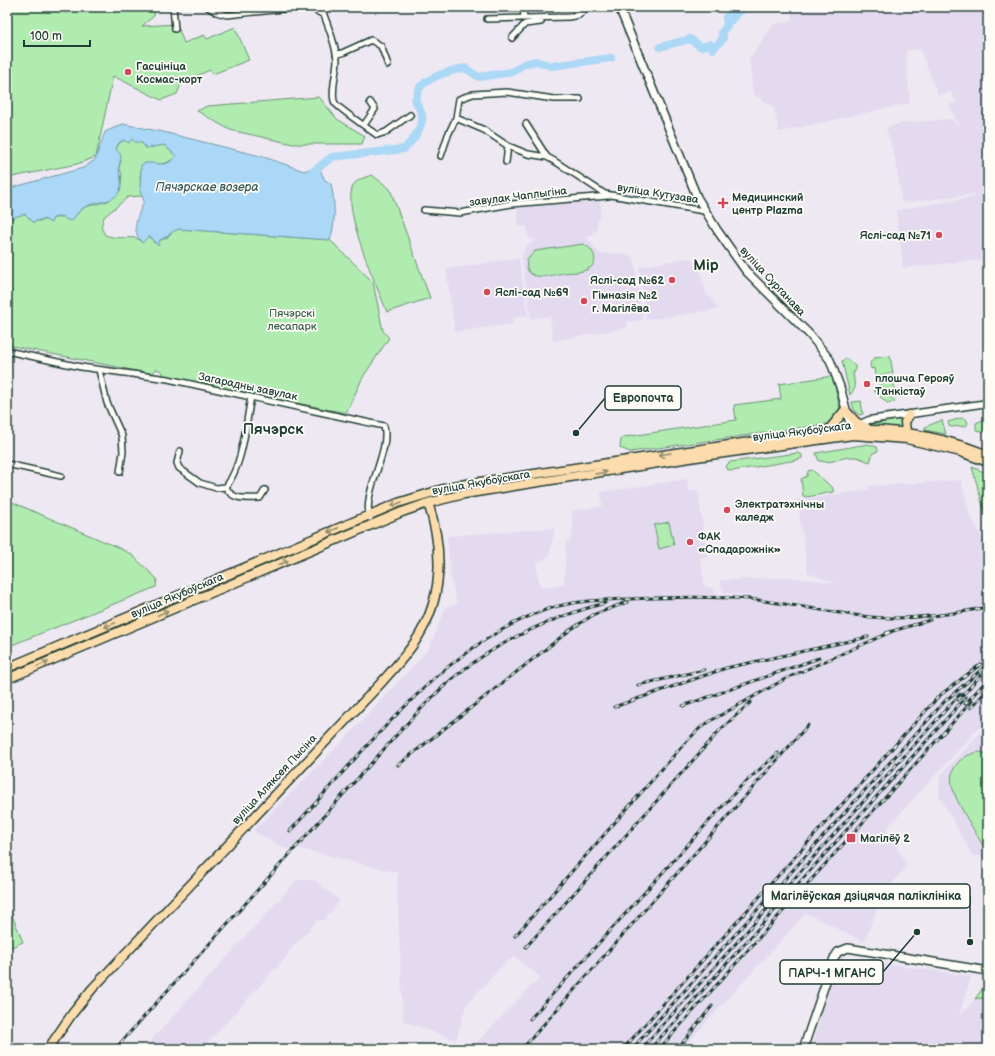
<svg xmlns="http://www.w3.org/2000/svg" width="995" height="1056" font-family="'Balsamiq Sans',sans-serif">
	<rect width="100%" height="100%" fill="#eee8f3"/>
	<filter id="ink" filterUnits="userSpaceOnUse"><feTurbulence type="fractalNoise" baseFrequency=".025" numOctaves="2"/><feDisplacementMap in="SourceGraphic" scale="8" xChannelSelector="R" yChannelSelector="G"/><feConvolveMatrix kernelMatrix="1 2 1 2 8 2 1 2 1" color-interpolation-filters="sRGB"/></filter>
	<g filter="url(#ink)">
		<path fill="#e3daf0" d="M 230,7 L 270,7 L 230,13 Z
			M 902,7 L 904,18 L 903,7 L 988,7 L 988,266 L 981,260 L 903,268 L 896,210 L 975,197 L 975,194 L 902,203 L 895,158 L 886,128 L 901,123 L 951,119 L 960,127 L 949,105 L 956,102 L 951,92 L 938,95 L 920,49 L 906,51 L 910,103 L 779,132 L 774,108 L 753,94 L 749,59 L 774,24 L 791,21 L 793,8 Z
			M 601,201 L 600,218 L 598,219 L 597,231 L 593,231 L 593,234 L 587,238 L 600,254 L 625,253 L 634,258 L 643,320 L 627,322 L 627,328 L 553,341 L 550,316 L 531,319 L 522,259 L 524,250 L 527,245 L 536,240 L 528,238 L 527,226 L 518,227 L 517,208 Z
			M 519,258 L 528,316 L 512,318 L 513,324 L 455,332 L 446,269 Z
			M 688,258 L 698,263 L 706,293 L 719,309 L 646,320 L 639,267 Z
			M 687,479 L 689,491 L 698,490 L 707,557 L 700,558 L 705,587 L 713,588 L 718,595 L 758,596 L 724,593 L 719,580 L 791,577 L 836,583 L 808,573 L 797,500 L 869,490 L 869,486 L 961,480 L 970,516 L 988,548 L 988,718 L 886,829 L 907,865 L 883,894 L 864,942 L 806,913 L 682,1049 L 470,1049 L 540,977 L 514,956 L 505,963 L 466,1005 L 456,1040 L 403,1021 L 397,886 L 398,873 L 302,849 L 290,848 L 288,850 L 253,831 L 336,748 L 428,650 L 446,607 L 457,604 L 451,579 L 447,536 L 555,528 L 549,556 L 537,563 L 537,573 L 541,587 L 564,584 L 566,541 L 571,540 L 573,525 L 571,511 L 602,506 L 601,492 Z
			M 988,724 L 988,858 L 972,855 L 939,795 L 940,776 Z
			M 297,880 L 315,880 L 340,901 L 324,920 L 317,921 L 289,951 L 287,956 L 202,1049 L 143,1049 Z
			M 840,957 L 971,976 L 959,1017 L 975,999 L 979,998 L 988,999 L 988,1049 L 810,1049 Z"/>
		<path fill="#b0ebb0" stroke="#689472" d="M 7,7 L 156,7 L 154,16 L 142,26 L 177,24 L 184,43 L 204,35 L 207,39 L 235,27 L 249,60 L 213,74 L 210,70 L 182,82 L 177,94 L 161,100 L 113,76 L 96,157 L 77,164 L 7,178 Z
			M 319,97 L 337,119 L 365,136 L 362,144 L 293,144 L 230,130 L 197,111 L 207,106 Z
			M 132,139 L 141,142 L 146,148 L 164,145 L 176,156 C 167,166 157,165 145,163 L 140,176 L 142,196 L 128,197 L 104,217 L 101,227 L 105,235 C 114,239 127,237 137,238 L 142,243 L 148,237 L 151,237 L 154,243 L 168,237 L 172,231 L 179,229 L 330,240 L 373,282 L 383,331 L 389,338 L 363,377 L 346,413 L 163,376 L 162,371 L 156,369 L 153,373 L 142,372 L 7,345 L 7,219 L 25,213 L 33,222 L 77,214 L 85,207 L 108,201 L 120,191 L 122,174 L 119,167 L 121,161 L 116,149 C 119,141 124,140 132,139 Z
			M 372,175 L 390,189 L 430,298 L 387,312 C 376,284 344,215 352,188 C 355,179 364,178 372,175 Z
			M 583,244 C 593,247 601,263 588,269 C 581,273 571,272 563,273 C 550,276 523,283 527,260 L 535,251 Z
			M 890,356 L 893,373 L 875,376 L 874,368 L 871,369 L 870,363 L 874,358 Z
			M 846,358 L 855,366 L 855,372 L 853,372 L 855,388 L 850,395 L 842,361 Z
			M 833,376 L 840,410 L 834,423 L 630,452 L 620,448 L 621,439 L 624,437 L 736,420 L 734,405 L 781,399 L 779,384 Z
			M 893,376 L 896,398 L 875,380 Z
			M 878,386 L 895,401 L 895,402 L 887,403 L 875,392 L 874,387 Z
			M 861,401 L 863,414 L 859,415 L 854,410 L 852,402 Z
			M 961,418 L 966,419 L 968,423 L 966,426 L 951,427 L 949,426 L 948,422 Z
			M 902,419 L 900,422 L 903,428 L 868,425 Z
			M 985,419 L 988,419 L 988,432 L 981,432 L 976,430 L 976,423 Z
			M 942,420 L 946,434 L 925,430 L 925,427 Z
			M 868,444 L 877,447 L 878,451 L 873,453 L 870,462 C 865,461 860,457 855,457 C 840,456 836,464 819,461 L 816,453 Z
			M 798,453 L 802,455 L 802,458 L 797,460 L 732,471 L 728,470 L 726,466 L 730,462 Z
			M 972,467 L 988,474 L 988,524 Z
			M 812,470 L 833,488 L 833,492 L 807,497 L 803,496 L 801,479 L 807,476 L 808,471 Z
			M 545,476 L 546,477 L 443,493 Z
			M 7,500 L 117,547 L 131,554 L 157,579 L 156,587 L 7,647 Z
			M 669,522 L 674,545 L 659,549 L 654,525 Z
			M 364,523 L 364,524 L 226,583 L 225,582 Z
			M 221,583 L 192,597 L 7,674 L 7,673 Z
			M 980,752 L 988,754 L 988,851 L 982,844 C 974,829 956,803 952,786 C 948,767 963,754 980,752 Z
			M 7,903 L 23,942 L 7,949 Z
			M 987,982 L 988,982 L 988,999 L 979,998 L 975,999 Z"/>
		<path fill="#aad8f6" stroke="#729aa8" d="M 123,124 L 163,132 L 264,157 L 304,171 L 316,167 L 319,168 L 325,180 L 331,184 C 335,201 336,224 330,240 L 179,229 C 171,231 168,237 160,240 L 158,246 L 151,237 L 148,237 L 142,243 C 130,229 138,216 144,201 L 140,191 L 141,165 C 154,158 164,172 176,156 L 164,145 L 146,148 L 141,142 L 135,142 L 132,139 L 129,143 L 123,140 L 118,144 L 116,149 L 121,155 C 121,160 119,164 119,167 C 119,174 122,179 121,186 C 118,204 98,200 85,207 C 79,210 76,215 72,221 L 67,220 L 62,216 L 53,218 L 51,223 L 44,219 L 33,222 L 25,214 L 7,219 L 7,189 L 83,168 L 95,160 L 105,132 Z"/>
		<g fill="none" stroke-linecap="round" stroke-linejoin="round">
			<path stroke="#aad8f6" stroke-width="8" d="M 750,7 L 752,9 L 758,7
				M 660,47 L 690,39 L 701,47 L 710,44 L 713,49 L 723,39 L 722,32 L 727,26 L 726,17 L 729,15 L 732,20 L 739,11 L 749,7
				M 311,173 L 332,157 L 404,149 C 412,141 424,128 422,115 C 421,110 417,105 415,100 C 417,96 418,89 421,86 C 432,76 451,70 465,68 L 479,77 L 512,72 L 524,64 L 536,61 L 552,66 L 611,58"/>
			<defs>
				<path id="minor" d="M 173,7 L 175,29
					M 208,7 L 216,12 L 227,15 L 292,8
					M 523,7 L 524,18
					M 290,8 L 311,8 L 324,15 C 329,29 336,45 337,60 C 337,70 330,95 335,103 C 337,107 370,130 377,135 L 386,132 L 410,115
					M 487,19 L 569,17 L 579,15 L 587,7
					M 512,38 L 525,24 L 541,22
					M 336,54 L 342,53 L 371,40 L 381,46 L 388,65
					M 580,99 L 554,99 L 507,92 L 473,94 L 459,99 L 456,118 L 484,130 L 508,146 L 528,154 L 547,157 L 556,162 L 605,194 L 704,211
					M 526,124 L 547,157
					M 364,125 L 375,109 L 370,102
					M 441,156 L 448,135 L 456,118
					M 506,162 L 508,146
					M 424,210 L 460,213 L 511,204 L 608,196
					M 7,351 L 81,367 L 168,379 L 384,426 C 391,452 361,494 370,518
					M 99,370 L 107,403 L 122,436 L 123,452 L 120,472
					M 251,397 C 245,428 244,461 226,487 C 232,501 247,498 260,498 L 265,490
					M 180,451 L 177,463 L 179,468 L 200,483 L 216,488 L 226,487
					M 7,464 L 61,476"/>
				<path id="tertiary" d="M 858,425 L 869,420 L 988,403"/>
				<path id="secondary" d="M 619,7 L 697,197 L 717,230 L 746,271 L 810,335 L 830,360 L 840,387 L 853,435
					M 803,1049 L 834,958 L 838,952 L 848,948 L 988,971"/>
				<path id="primary" d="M 828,431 L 845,410 L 856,422 L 867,428
					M 906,432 L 905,422 L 909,415
					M 7,668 L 398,503 L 453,486 L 810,433 C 874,425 927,431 988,455
					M 7,679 L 402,512 L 428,503 L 464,494 L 696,457 L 853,435 L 907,439 L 961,452 L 988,462
					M 48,1049 L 72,1014 L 92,989 L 381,683 C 396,666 412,649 422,630 C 444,591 442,544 428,503"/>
			</defs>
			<use href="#minor" stroke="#1f3d34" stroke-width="8"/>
			<use href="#tertiary" stroke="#1f3d34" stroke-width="9"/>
			<use href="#secondary" stroke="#1f3d34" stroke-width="10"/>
			<use href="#primary" stroke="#1f3d34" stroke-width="11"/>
			<use href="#minor" stroke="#fdfcf7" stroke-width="5"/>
			<use href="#tertiary" stroke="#fdfcf7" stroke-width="6"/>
			<use href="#secondary" stroke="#fdfcf7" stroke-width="7"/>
			<use href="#primary" stroke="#fcdcac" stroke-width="8"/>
			<defs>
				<path id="rail" d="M 886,633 L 930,620
					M 638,685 L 704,670
					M 958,700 L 981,675
					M 965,704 L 988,679
					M 683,706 L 819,658
					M 614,707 L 726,668 L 868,637
					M 971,708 L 988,689
					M 398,765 L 570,630 L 593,615 L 627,602
					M 290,831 C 315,804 339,776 364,749 C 417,692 472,635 548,609 C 575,600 602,600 630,599 C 670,597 709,596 749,599 C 789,603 829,613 870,617 C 909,620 950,615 988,607
					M 515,936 L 684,744 L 700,728 L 712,720 L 787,678 L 891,632
					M 526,947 L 721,729 L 751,702
					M 530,1019 L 740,787 L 778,753
					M 115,1049 L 402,729 C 418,712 434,694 452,679 C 496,642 550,618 605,603
					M 522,1049 L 808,725
					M 623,1049 L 939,696 L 981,664
					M 632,1049 L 945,701 L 988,664
					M 641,1049 L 960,694
					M 650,1049 L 966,697
					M 659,1049 L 972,701
					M 678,1049 L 712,1006"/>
			</defs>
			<use href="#rail" stroke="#1f3d34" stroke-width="3"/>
			<use href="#rail" stroke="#fdfcf7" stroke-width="1.5" stroke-dasharray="4.5" stroke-linecap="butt"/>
		</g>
		<defs><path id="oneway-shaft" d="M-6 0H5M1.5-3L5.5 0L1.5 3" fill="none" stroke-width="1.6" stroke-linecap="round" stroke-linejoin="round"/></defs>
		<g stroke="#8e8c70">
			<use href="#oneway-shaft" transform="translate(665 454) rotate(171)"/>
			<use href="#oneway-shaft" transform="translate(601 473) rotate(-10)"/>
			<use href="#oneway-shaft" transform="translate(397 504) rotate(158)"/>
			<use href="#oneway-shaft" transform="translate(333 530) rotate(157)"/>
			<use href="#oneway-shaft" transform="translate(283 563) rotate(-23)"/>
			<use href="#oneway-shaft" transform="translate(163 613) rotate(-23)"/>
			<use href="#oneway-shaft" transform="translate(110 625) rotate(157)"/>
			<use href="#oneway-shaft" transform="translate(43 664) rotate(-23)"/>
		</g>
	</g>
	<g fill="#d1495b" stroke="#fdfcf7" stroke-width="1.5">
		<circle cx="128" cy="72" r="4"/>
		<path d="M721 197h4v4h4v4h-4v4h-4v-4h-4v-4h4z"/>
		<circle cx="939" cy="235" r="4"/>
		<circle cx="672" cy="280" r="4"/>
		<circle cx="487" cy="292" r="4"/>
		<circle cx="584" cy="301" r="4"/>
		<circle cx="867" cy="384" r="4"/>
		<circle cx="727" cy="510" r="4"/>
		<circle cx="690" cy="542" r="4"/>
		<rect x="846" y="833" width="10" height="10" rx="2"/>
	</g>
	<g text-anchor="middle" stroke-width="3.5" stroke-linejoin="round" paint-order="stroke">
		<g font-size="11" font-weight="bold" fill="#1f3d34" stroke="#fdfcf7" text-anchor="start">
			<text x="136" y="70">Гасцініца<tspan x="136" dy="13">Космас-корт</tspan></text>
			<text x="732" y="201">Медицинский<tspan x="732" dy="13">центр Plazma</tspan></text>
			<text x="931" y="239" text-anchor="end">Яслі-сад №71</text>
			<text x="664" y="284" text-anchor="end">Яслі-сад №62</text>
			<text x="495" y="296">Яслі-сад №69</text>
			<text x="592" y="299">Гімназія №2<tspan x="592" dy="13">г. Магілёва</tspan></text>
			<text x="875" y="382">плошча Герояў<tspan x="875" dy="13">Танкістаў</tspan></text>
			<text x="735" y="508">Электратэхнічны<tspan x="735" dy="13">каледж</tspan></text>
			<text x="698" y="540">ФАК<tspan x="698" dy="13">«Спадарожнік»</tspan></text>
			<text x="860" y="842">Магілёў 2</text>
		</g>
		<g font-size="11" fill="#1f3d34" stroke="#fdfcf7">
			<text transform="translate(658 193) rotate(9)" y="4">вуліца Кутузава</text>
			<text transform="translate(518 196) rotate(-7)" y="4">завулак Чаплыгіна</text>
			<text transform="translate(773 281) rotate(47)" y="4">вуліца Сурганава</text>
			<text transform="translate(248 386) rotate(12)" y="4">Загарадны завулак</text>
			<text transform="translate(802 431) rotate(-7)" y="4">вуліца Якубоўскага</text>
			<text transform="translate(481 482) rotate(-10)" y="4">вуліца Якубоўскага</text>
			<text transform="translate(177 595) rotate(-23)" y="4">вуліца Якубоўскага</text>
			<text transform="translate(274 779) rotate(-47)" y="4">вуліца Аляксея Пысіна</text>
		</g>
		<g font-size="11" fill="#3c604d" stroke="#fdfcf7">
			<text x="292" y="317">Пячэрскі<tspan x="292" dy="13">лесапарк</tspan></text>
		</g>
		<g font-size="12" font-style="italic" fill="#3b5c5b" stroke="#fdfcf7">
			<text x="207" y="191">Пячэрскае возера</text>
		</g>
		<g font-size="15" font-weight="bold" fill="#1f3d34" stroke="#fdfcf7">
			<text x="706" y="270">Мір</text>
			<text x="273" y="434">Пячэрск</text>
		</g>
	</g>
	<path fill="none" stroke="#1f3d34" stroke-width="1.5" d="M576 433L605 398M970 942L970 896M917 932L883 972"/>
	<g fill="#1f3d34" stroke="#fdfcf7" stroke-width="1.5">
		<circle cx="576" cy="433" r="4"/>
		<circle cx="970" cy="942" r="4"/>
		<circle cx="917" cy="932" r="4"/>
	</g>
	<g fill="#fdfcf7" stroke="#1f3d34" stroke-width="1.5">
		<rect x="605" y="386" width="76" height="24" rx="4"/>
		<rect x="763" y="884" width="207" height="24" rx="4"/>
		<rect x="780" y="960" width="103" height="24" rx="4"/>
	</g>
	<g font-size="12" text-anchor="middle" font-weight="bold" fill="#1f3d34">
		<text x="643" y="402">Европочта</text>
		<text x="866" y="900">Магілёўская дзіцячая паліклініка</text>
		<text x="832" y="977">ПАРЧ-1 МГАНС</text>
	</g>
	<rect width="995" height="1056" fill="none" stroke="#fdfcf7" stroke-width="24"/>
	<rect x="12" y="12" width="971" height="1032" fill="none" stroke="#1f3d34" stroke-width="1.5" filter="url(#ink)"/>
	<path d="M24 40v6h66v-6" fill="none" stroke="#1f3d34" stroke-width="2"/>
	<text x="30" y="40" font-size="12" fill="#1f3d34" stroke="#fdfcf7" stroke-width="3" paint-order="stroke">100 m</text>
</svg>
